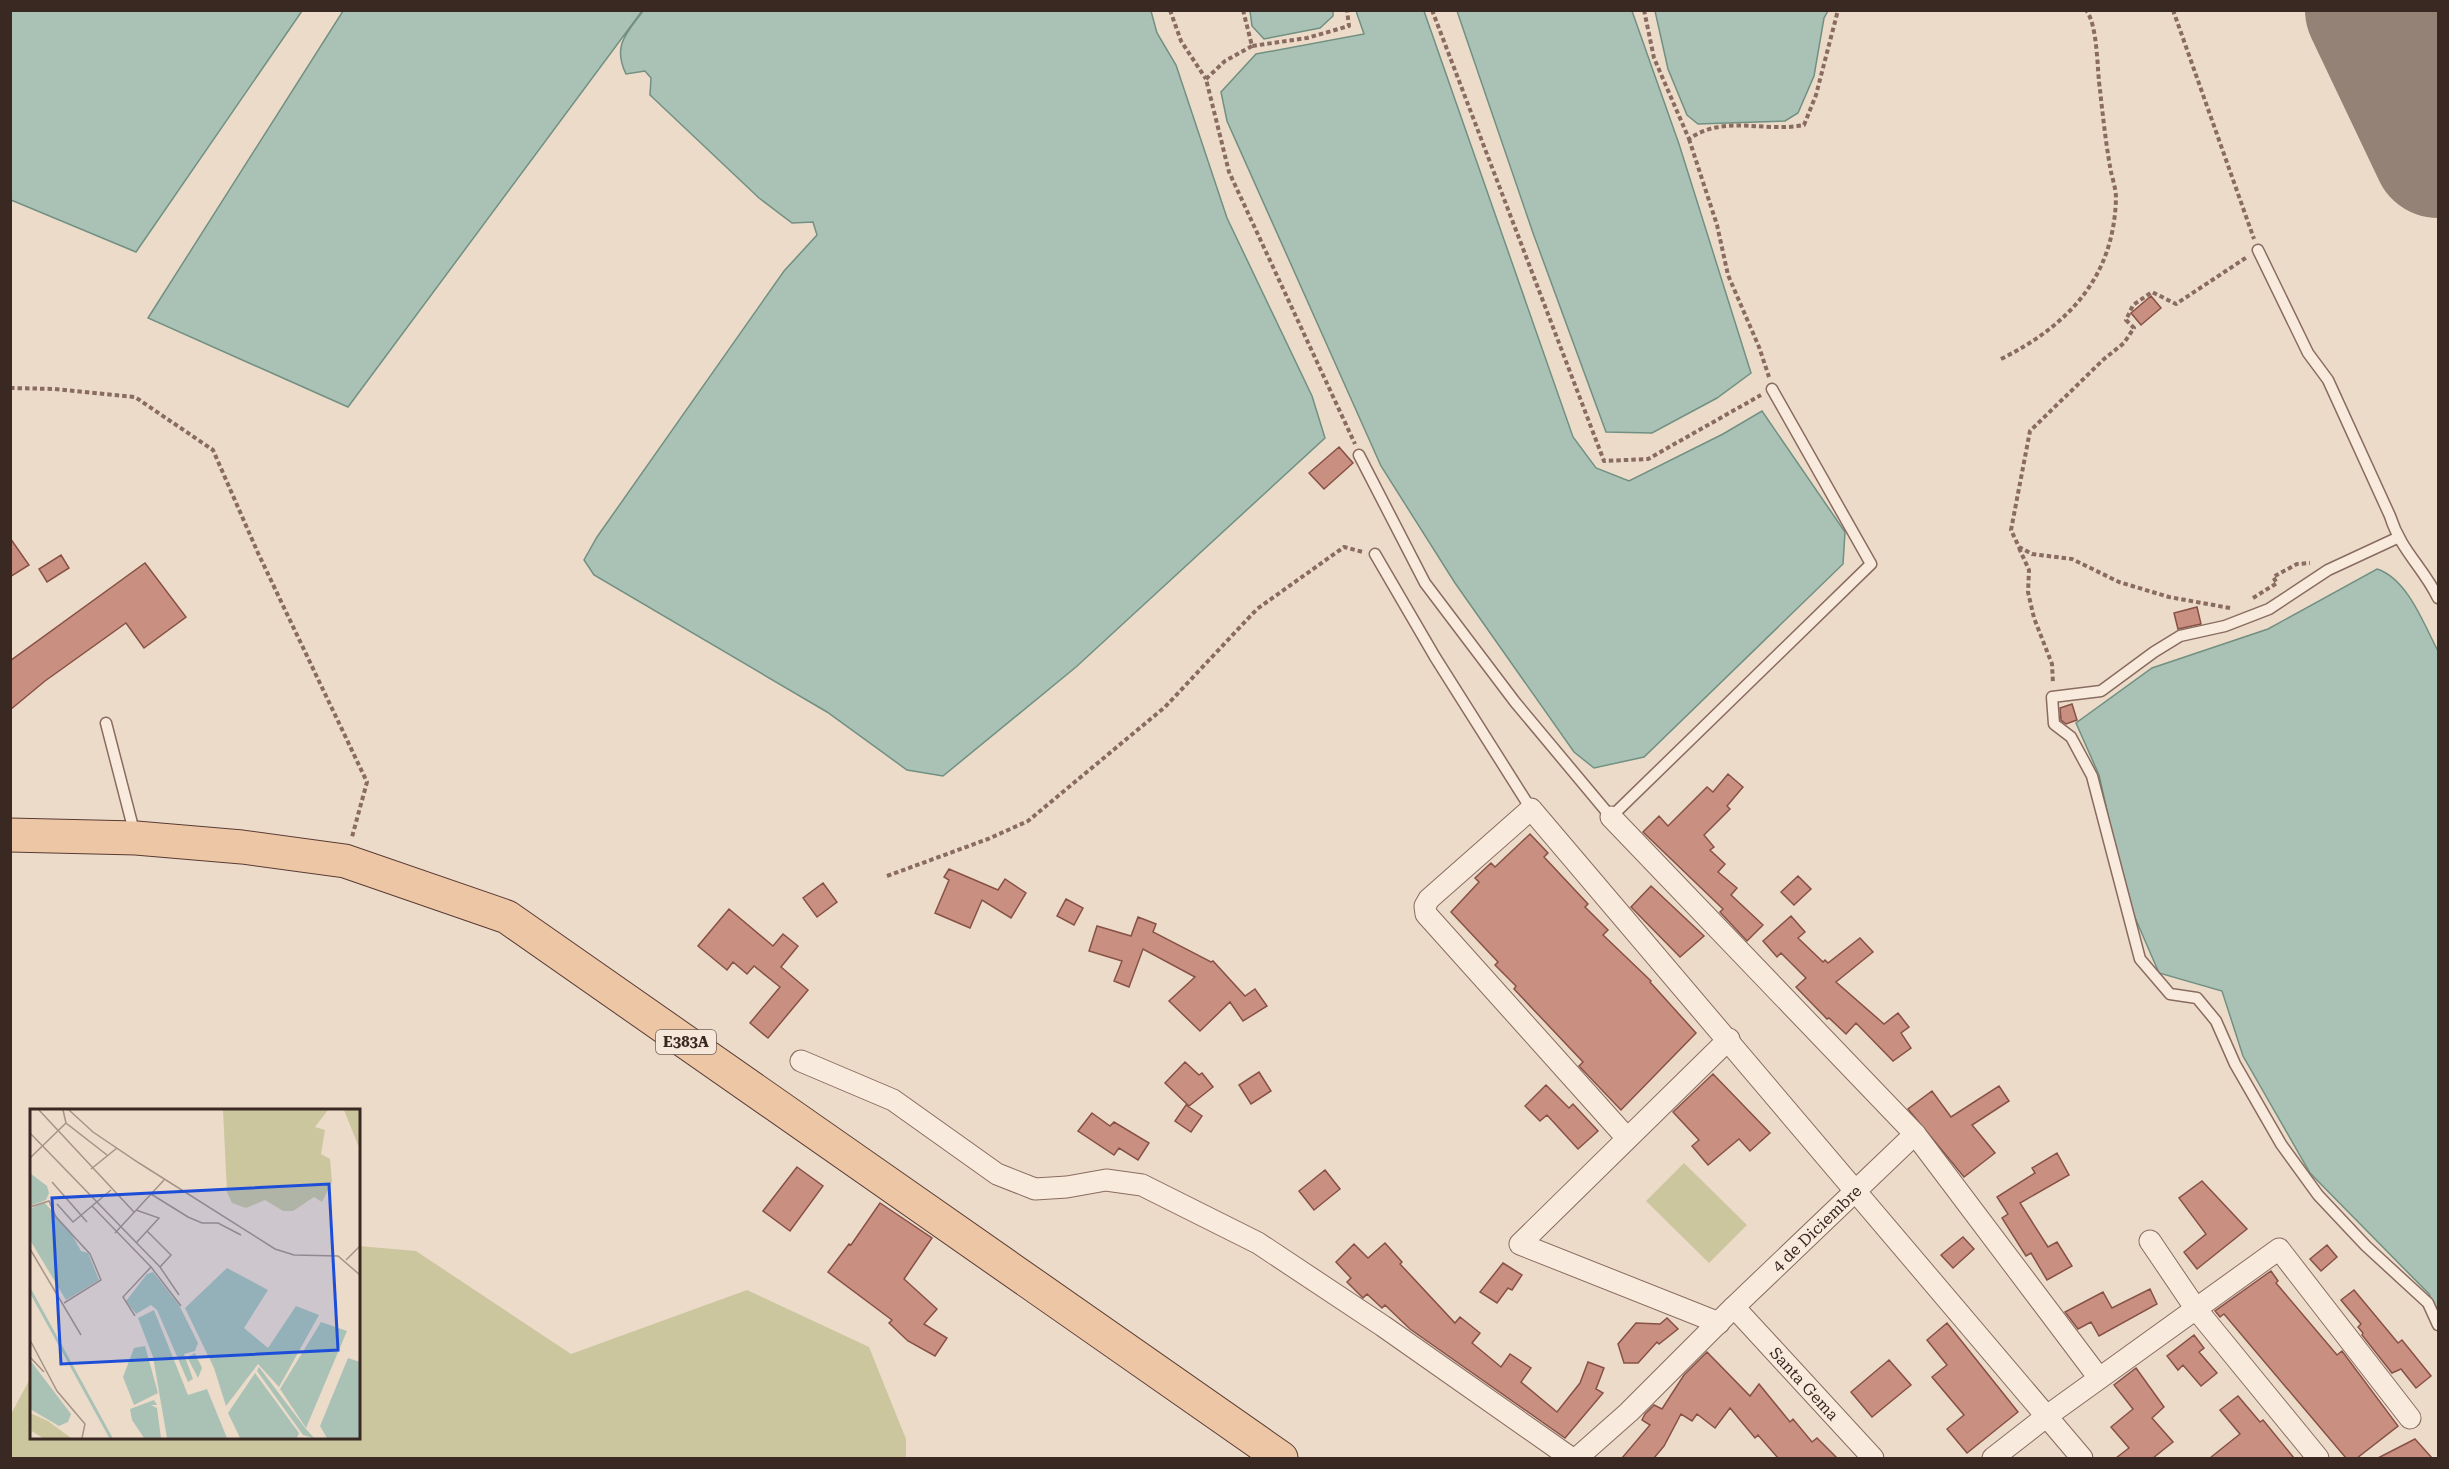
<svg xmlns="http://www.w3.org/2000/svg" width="2449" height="1469" font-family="'Roboto Serif',serif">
	<rect width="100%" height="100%" fill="#eddbca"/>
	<path fill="#cbc69e" d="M 1684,1163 L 1747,1225 L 1709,1263 L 1646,1201 Z
		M 359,1246 L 416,1251 L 571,1354 L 747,1290 L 869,1347 L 906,1439 L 906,1458 L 11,1458 L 11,1414 L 31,1377 L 32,1438 L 358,1438 Z"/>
	<path fill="#aac2b6" stroke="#719081" stroke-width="1.5" d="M 10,11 L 11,10 L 302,11 L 136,252 L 11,200 Z
		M 343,11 L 642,11 L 348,407 L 148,318 Z
		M 643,11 L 1151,11 L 1157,33 L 1176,65 L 1227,218 L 1312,396 L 1325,438 L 1076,667 L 943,776 L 907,770 L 827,712 L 594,575 L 584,560 L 597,537 L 784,271 L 817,235 L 813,222 L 792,223 L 759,198 L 650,95 L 651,78 L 645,71 L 626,74 C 612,45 627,33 643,11 Z
		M 1250,11 L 1250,10 L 1333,11 L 1333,16 L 1320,28 L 1264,39 L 1252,26 Z
		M 1356,11 L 1424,11 L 1573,437 L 1596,468 L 1629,481 L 1723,434 L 1762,411 L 1845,532 L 1843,564 L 1644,757 L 1594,768 L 1574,752 L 1455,583 L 1381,466 L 1227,121 L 1221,92 L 1256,54 L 1364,34 Z
		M 1457,11 L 1632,11 L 1679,144 L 1751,373 L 1717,398 L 1652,433 L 1606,432 L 1533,233 Z
		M 1655,11 L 1828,11 L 1824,18 L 1814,76 L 1798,113 L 1785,121 L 1698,124 L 1687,115 L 1668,69 Z
		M 2377,569 C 2408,579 2424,625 2438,651 L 2438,1314 L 2429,1294 L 2310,1173 L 2243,1056 L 2222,991 L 2159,973 L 2127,899 L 2099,775 L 2076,723 L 2152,668 L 2268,629 Z"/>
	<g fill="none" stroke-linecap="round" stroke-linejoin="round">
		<path stroke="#948276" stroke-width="130" d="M 2370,10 L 2438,153"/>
	</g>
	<path fill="#c99082" stroke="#875146" stroke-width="1.5" d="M 2151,296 L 2161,308 L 2141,325 L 2131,313 Z
		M 1339,447 L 1353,463 L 1324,489 L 1309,473 Z
		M 10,538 L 29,565 L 10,577 Z
		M 61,555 L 69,568 L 47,582 L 39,569 Z
		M 145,563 L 186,617 L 144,648 L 126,623 L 45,681 L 10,710 L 10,661 Z
		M 2197,607 L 2201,624 L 2178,629 L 2174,613 Z
		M 2072,704 L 2077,720 L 2066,724 L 2061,720 L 2060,708 Z
		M 1728,774 L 1743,787 L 1727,806 L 1730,809 L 1704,835 L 1714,847 L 1710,850 L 1725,864 L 1718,872 L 1737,888 L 1731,895 L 1763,925 L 1747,941 L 1720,912 L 1723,909 L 1643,832 L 1659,816 L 1668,826 L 1707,787 L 1713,792 Z
		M 1530,834 L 1548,853 L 1544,857 L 1588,904 L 1585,907 L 1608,930 L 1603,935 L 1651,981 L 1650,982 L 1696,1033 L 1621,1110 L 1579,1066 L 1583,1062 L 1514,989 L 1516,986 L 1495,965 L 1498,962 L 1451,912 L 1479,882 L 1475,878 L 1491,863 L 1495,867 Z
		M 949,869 L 998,890 L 1005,879 L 1026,893 L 1011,918 L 982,900 L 970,928 L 935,913 L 949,880 L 944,877 Z
		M 1798,876 L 1811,889 L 1794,905 L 1781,892 Z
		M 823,883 L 837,902 L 817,917 L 803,898 Z
		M 1651,886 L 1704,936 L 1680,957 L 1631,907 Z
		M 1066,899 L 1083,908 L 1074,925 L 1057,916 Z
		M 729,909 L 773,946 L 783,934 L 798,946 L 781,967 L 808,990 L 768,1038 L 750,1023 L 780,987 L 754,966 L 747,974 L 733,962 L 727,970 L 698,946 Z
		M 1791,916 L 1805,932 L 1798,938 L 1823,962 L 1825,960 L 1828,963 L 1860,938 L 1873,952 L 1836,982 L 1884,1024 L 1898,1013 L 1909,1027 L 1901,1033 L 1911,1048 L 1893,1061 L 1856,1023 L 1846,1034 L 1829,1018 L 1827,1019 L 1796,987 L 1806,978 L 1781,953 L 1777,957 L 1763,941 Z
		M 1138,917 L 1156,924 L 1153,932 L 1211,962 L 1213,961 L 1245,996 L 1255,989 L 1267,1006 L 1243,1021 L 1230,1002 L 1200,1031 L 1169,1001 L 1195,977 L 1143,949 L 1129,987 L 1114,981 L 1122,961 L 1089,951 L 1097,926 L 1131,936 Z
		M 1185,1062 L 1199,1075 L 1202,1073 L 1213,1087 L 1189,1106 L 1165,1083 Z
		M 1259,1072 L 1271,1091 L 1251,1104 L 1239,1085 Z
		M 1713,1074 L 1770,1133 L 1750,1151 L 1739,1139 L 1708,1165 L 1692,1146 L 1699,1140 L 1673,1112 Z
		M 1546,1085 L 1569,1108 L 1573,1104 L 1598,1131 L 1578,1149 L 1547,1115 L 1540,1121 L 1525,1106 Z
		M 1999,1086 L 2009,1101 L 1972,1125 L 1995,1153 L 1964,1177 L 1908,1109 L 1932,1091 L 1951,1117 Z
		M 1186,1105 L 1202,1116 L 1191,1132 L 1175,1121 Z
		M 1092,1113 L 1110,1126 L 1114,1122 L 1149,1143 L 1138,1160 L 1119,1148 L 1114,1155 L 1078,1131 Z
		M 2057,1153 L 2069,1175 L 2020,1203 L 2048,1247 L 2057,1242 L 2072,1266 L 2047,1280 L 2031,1253 L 2026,1256 L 2002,1218 L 2008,1214 L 1997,1197 L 2035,1173 L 2032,1168 Z
		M 797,1167 L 823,1186 L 790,1231 L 763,1211 Z
		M 1325,1170 L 1340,1189 L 1314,1210 L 1299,1191 Z
		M 2202,1181 L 2247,1229 L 2197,1269 L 2184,1252 L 2206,1234 L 2179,1198 Z
		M 880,1203 L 932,1238 L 904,1279 L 937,1309 L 924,1324 L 947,1338 L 935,1356 L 908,1341 L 889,1323 L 892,1320 L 828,1272 L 849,1244 L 851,1245 Z
		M 1963,1237 L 1974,1249 L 1953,1268 L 1941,1255 Z
		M 1385,1243 L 1402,1262 L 1400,1264 L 1455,1323 L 1460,1317 L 1480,1333 L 1472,1343 L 1501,1367 L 1510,1354 L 1531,1368 L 1521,1382 L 1557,1412 L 1580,1383 L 1588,1362 L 1604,1368 L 1596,1389 L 1603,1393 L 1565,1438 L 1410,1329 L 1385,1305 L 1382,1308 L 1367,1294 L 1363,1298 L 1347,1282 L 1351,1278 L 1336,1262 L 1354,1244 L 1368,1258 Z
		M 2327,1245 L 2337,1257 L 2321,1271 L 2310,1259 Z
		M 1503,1263 L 1522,1275 L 1512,1290 L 1508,1288 L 1497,1303 L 1480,1292 Z
		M 2271,1271 L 2278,1281 L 2276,1283 L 2337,1355 L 2342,1351 L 2398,1426 L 2357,1458 L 2346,1458 L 2224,1314 L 2220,1317 L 2215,1311 Z
		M 2150,1289 L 2157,1304 L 2099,1336 L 2091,1322 L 2078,1329 L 2065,1312 L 2103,1292 L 2112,1308 Z
		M 2354,1290 L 2398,1343 L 2402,1340 L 2431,1376 L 2416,1388 L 2401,1369 L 2392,1373 L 2362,1335 L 2363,1333 L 2358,1327 L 2361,1324 L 2341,1300 Z
		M 1667,1318 L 1678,1329 L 1659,1344 L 1657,1342 L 1638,1363 L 1624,1363 L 1618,1344 L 1636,1323 L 1660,1324 Z
		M 1947,1323 L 2018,1412 L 1967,1453 L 1947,1429 L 1964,1415 L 1932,1377 L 1947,1365 L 1927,1340 Z
		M 2194,1335 L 2204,1348 L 2199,1352 L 2217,1373 L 2201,1386 L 2183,1365 L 2178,1370 L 2167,1356 Z
		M 1707,1352 L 1750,1396 L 1759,1384 L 1790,1422 L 1793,1419 L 1812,1442 L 1817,1438 L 1837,1458 L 1778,1458 L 1758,1435 L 1755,1438 L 1730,1408 L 1715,1428 L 1697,1414 L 1692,1421 L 1681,1414 L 1664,1446 L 1654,1458 L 1622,1458 L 1650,1425 L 1642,1420 L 1645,1414 L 1654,1405 L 1662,1409 L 1684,1375 Z
		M 1889,1360 L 1911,1385 L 1872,1417 L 1851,1392 Z
		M 2136,1368 L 2164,1407 L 2152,1418 L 2173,1442 L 2153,1458 L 2116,1458 L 2129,1448 L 2111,1427 L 2133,1409 L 2114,1385 Z
		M 2238,1396 L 2260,1422 L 2263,1420 L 2294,1458 L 2210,1458 L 2240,1434 L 2220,1410 Z
		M 2415,1439 L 2432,1458 L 2378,1458 Z"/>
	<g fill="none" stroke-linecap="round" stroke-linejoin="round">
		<defs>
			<path id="lane" d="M 2258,250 L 2308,353 L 2328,380 L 2390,516 C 2401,551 2423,567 2438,598
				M 1359,455 L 1425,583 L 1515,702 L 1611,817 L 1871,564 L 1772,389
				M 2397,538 L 2328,570 L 2269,609 L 2225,626 L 2180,636 L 2154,652 L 2101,691 L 2052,697 L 2054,724 L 2071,737 L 2092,776 L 2140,959 L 2170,994 L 2197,998 L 2216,1021 L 2235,1064 L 2281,1144 L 2318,1195 L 2366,1246 L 2428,1303 L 2438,1325
				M 1375,554 L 1435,657 L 1531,809
				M 106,723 L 135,835"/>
			<g id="street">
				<path d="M 1611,817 L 1915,1134 L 2099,1378"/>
				<path d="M 801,1061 L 893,1100 L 997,1174 L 1035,1189 L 1067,1187 L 1106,1180 L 1142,1185 L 1258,1243 L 1383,1326 L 1571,1458"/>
				<path d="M 1626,1137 L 1426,914 L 1425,906 L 1429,899 L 1531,809 L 2082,1458"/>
				<path d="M 2150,1241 L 2196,1309 L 2318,1458"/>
				<path id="s1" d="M 1734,1307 L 1873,1458"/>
				<path d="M 1719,1323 L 1520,1244 L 1729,1039"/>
				<path id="s2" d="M 1577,1458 L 1629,1412 L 1734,1307 L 1915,1134"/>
				<path d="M 1993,1458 L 2047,1416 L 2279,1249 L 2410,1418"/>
			</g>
			<path id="primary" d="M 10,835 L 136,838 L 242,847 L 345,861 L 507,917 L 1281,1458"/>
		</defs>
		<use href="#lane" stroke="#896c5f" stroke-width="13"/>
		<use href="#street" stroke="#896c5f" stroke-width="23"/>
		<use href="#primary" stroke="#583b33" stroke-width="35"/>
		<path stroke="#896c5f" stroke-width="4" stroke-dasharray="4.5 3" stroke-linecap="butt" d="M 1170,10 L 1181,41 L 1206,79
			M 1243,10 L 1252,46 L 1307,38 L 1349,26 L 1347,10
			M 1432,10 L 1604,461 L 1648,459 L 1761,395
			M 1644,10 L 1654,58 L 1689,139 C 1724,114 1765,133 1804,125 L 1816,95 L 1838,10
			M 2173,10 L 2254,239
			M 1252,46 L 1225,61 L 1206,79 L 1229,172 L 1355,444
			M 1689,139 L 1717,225 L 1728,275 L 1759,347 L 1769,377
			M 2001,359 C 2069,325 2114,277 2116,198 C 2116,190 2113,180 2111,172 C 2106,145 2103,117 2100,90 C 2097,71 2098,25 2086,10
			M 10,388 L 54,389 L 135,397 L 213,450 L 258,553 L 367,782 L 352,837
			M 2019,548 L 2029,570 L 2028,592 L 2034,618 L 2052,664 L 2053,684
			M 2253,598 L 2277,583 L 2273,577 L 2297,564 L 2310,563
			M 2230,608 L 2169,597 L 2119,582 L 2072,559 L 2032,554 L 2019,547 L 2011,530 L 2030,431 L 2104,359 L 2124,343 L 2134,328 L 2126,320 L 2133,305 L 2152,292 L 2176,304 L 2247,257
			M 887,876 L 988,839 L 1028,821 L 1165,707 L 1257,609 L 1344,547 L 1363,552"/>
		<use href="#lane" stroke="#f8eadd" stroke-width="10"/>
		<use href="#street" stroke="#f8eadd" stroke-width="21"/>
		<use href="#primary" stroke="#edc6a5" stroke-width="33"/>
	</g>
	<g text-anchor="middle" stroke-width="4.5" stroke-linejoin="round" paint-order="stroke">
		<rect fill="#f5e7d9" stroke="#726159" stroke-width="1.5" x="656" y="1030" width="60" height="24" rx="4.5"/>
		<g font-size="15" font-weight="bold" fill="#3a2822">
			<text x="686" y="1047">E383A</text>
		</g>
		<g font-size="16" fill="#3a2822" stroke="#f5e7d9">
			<text dy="6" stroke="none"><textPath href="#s2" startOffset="332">4 de Diciembre</textPath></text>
			<text dy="6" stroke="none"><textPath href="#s1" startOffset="104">Santa Gema</textPath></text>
		</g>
	</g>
	<g transform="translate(30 1109)">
		<rect width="330" height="330" fill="#eddbca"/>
		<path d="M 193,1 L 298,1 L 285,18 L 295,21 L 291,45 L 300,50 L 302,73 L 292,93 L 284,88 L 263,102 L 253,102 L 235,91 L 216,99 L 202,94 L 197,83 ZM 314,1 L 330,1 L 330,37 L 328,36 ZM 0,304 L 18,312 L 41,329 L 13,329 L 0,321 Z" fill="#cbc69e"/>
		<path d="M 0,64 L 17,77 L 19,84 L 16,91 L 0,97 ZM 14,93 L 40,122 L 51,142 L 58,144 L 69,171 L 36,191 L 0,131 L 0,100 ZM 197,159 L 238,181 L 214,219 L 238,239 L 266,197 L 289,206 L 249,278 L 228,255 L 196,297 L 184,259 L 155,199 ZM 123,163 L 149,196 L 168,234 L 165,242 L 154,245 L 163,270 L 158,273 L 127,201 L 121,196 L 106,205 L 96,192 L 117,165 ZM 124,201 L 158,286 L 177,280 L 197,329 L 137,329 L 123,248 L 108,209 ZM 291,213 L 317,222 L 276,319 L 250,280 ZM 115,237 L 128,284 L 104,296 L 93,268 L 104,239 ZM 165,244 L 172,259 L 168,269 L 157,248 ZM 318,249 L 330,253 L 330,329 L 297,329 L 290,317 ZM 0,251 L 41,305 L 38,313 L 29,317 L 0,300 ZM 229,258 L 276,320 L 284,329 L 273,326 L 227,262 ZM 225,264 L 269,324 L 267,329 L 210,329 L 198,304 ZM 124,291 L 127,296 L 121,296 L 127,299 L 131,329 L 114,329 L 102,311 L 100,300 Z" fill="#aac2b6"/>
		<path fill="none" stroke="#aac2b6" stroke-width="3" d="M 0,181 L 81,329"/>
		<path fill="none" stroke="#a59387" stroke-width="1.5" d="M 9,1 L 104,103M 33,1 L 36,14 L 77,46M 39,1 L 63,23 L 109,54 L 245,140 L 264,146 L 308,147 L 330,166M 0,24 L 130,158 L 149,186M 0,49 L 36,14M 61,60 L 87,39M 22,73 L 57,113M 121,85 L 158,108 L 172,114 L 188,114 L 211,126M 27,95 L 43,113 L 81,81M 62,97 L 121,158M 0,98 L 19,92 L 26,108 L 60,145 L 71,171 L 34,194M 106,101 L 129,109 L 106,134M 117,122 L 141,146 L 130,158M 85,124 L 134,71M 0,140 L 51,226M 316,151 L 330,137M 105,207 L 93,188 L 121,158 L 151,197M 0,231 L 27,282 L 55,315 L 52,329M 0,248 L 14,263"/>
		<path fill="#1d4ed8" fill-opacity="0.15" stroke="#1d4ed8" stroke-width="3" d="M 299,75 L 308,241 L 31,255 L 22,89 Z"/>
		<rect width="330" height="330" fill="none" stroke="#3a2822" stroke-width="3"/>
	</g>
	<rect width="2449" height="1469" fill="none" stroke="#3a2822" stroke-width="24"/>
</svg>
